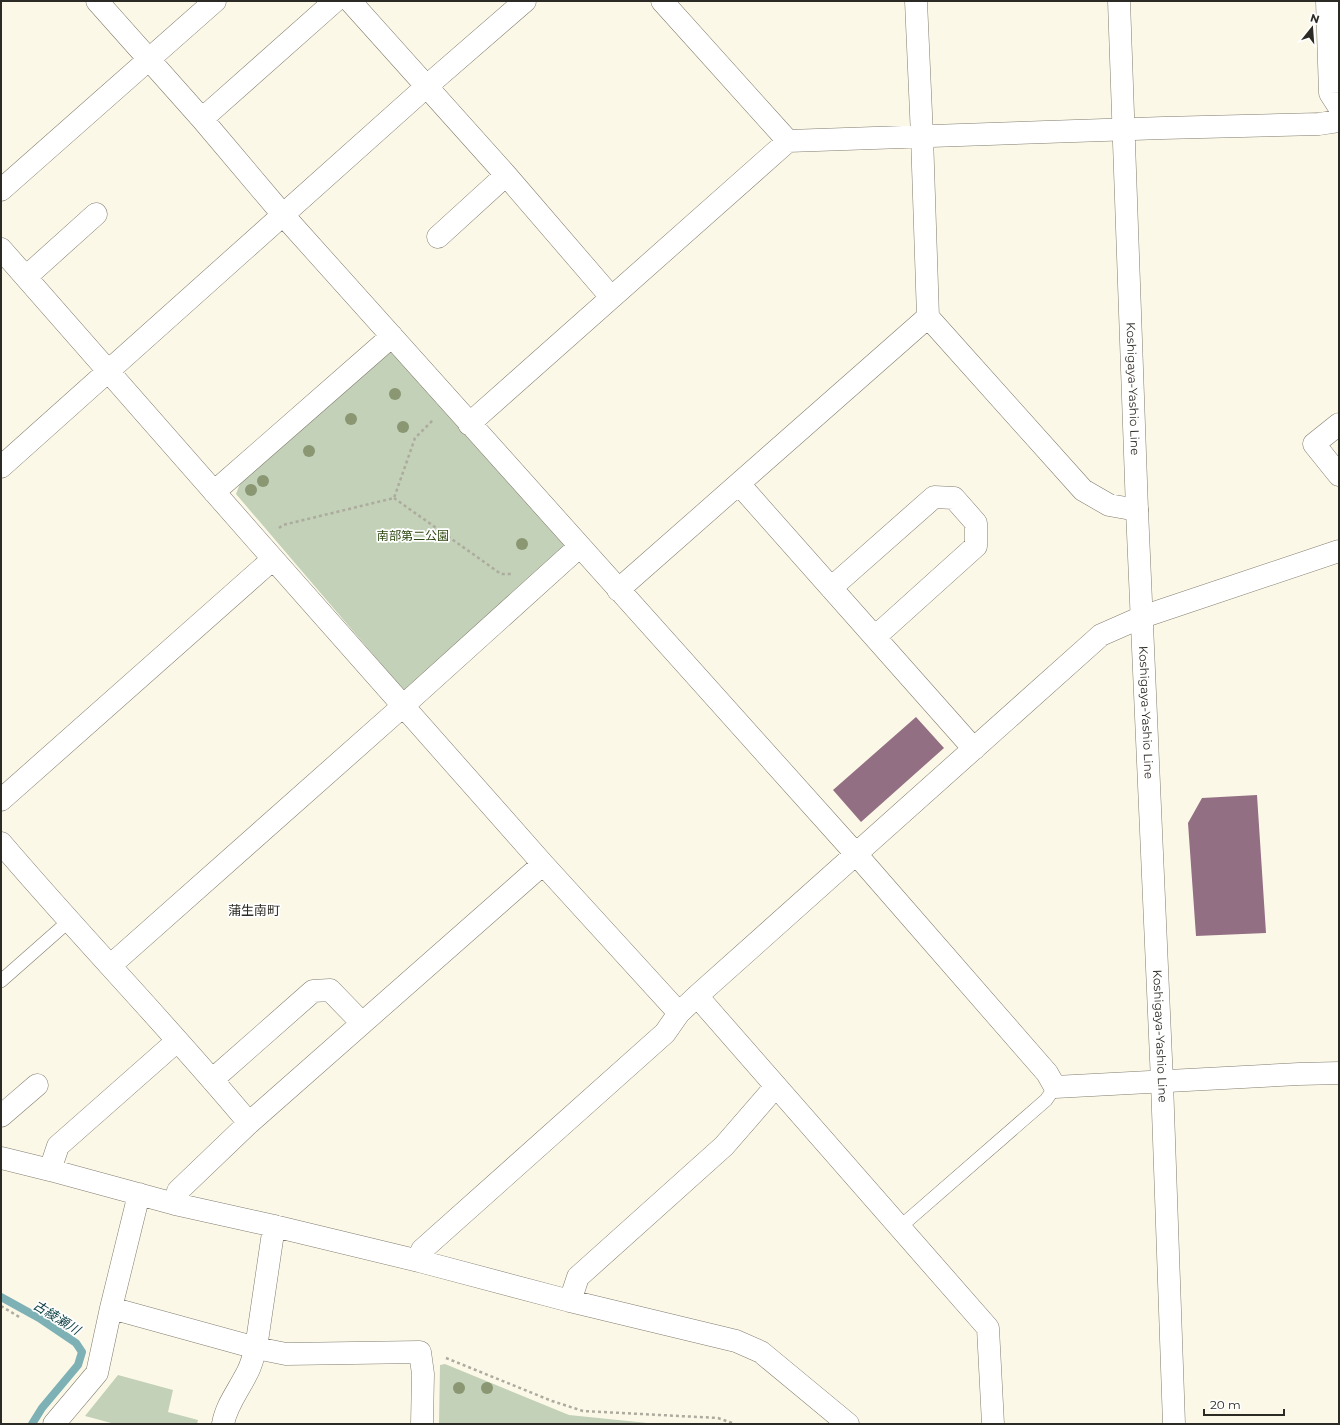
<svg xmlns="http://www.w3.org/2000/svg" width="1340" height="1425" font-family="Montserrat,'Noto Sans JP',sans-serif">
	<rect width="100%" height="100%" fill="#fcf8e8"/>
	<path fill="#c2d1b7" d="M 393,350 L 565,546 L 405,692 L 236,494 L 241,481 Z
		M 445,1364 L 569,1415 L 657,1424 L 439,1424 L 440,1365 Z
		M 118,1375 L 173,1390 L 168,1412 L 198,1420 L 197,1424 L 115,1424 L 85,1416 Z"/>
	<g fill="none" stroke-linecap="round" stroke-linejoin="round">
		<path stroke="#7db1b5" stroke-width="8" d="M 1,1297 L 39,1318 L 76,1343 L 82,1352 L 78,1365 L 42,1408 L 32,1424"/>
	</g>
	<path fill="#936f83" d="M 916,717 L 944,748 L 861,822 L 833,790 Z
		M 1257,795 L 1266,933 L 1196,936 L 1188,823 L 1202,798 Z"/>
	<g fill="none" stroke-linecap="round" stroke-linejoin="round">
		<defs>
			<path id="service" d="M 1,981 L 69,921
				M 900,1227 L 1046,1100 L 1055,1087"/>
			<path id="minor" d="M 97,1 L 202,119 L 284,216 L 856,854 L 1047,1073 L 1055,1087 L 1299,1074 L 1339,1073
				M 350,1 L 506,175 L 611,297
				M 662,1 L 788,141
				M 1327,1 L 1330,93 L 1339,107
				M 202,119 L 335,1
				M 1,190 L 215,1
				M 438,237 L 506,175
				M 1,249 L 260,544 L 543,864 L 679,1013
				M 26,277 L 96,214
				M 928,317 L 1083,490 L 1109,505 L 1137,510
				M 469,424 L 788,141 L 1163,128 L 1319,124 L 1339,121
				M 1339,424 L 1314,444 L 1339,475
				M 1,467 L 427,86 L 525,1
				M 739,484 L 974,749
				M 214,492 L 392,336
				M 831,588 L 934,497 L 954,498 L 976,523 L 976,546 L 875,637
				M 618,590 L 928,317 L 922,136 L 916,1
				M 1,800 L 273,559
				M 1,843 C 82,938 169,1027 249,1123
				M 111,965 L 403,706 L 579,547
				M 697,996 L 988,1328 L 993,1424
				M 212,1080 L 313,991 L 330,990 L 362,1023
				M 1,1116 L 37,1085
				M 1,1158 L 50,1170 L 175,1204 L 274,1226 L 419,1261 L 570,1301 L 736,1341 L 761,1352 L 848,1424
				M 50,1170 L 58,1146 L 177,1041
				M 175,1204 L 178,1191 L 249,1123 L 543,864
				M 419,1261 L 422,1250 L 665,1033 L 679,1013 L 697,996 L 1101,635 L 1142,617 L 1339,551
				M 570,1301 L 578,1277 L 724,1146 L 776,1086
				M 111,1308 L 256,1348 L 286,1354 L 420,1352 L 423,1374 L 422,1424
				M 256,1348 L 274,1226
				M 54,1424 L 97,1373 L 111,1308 L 139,1194"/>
			<path id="tertiary" d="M 223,1424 C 226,1406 238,1391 246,1375 C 251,1367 253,1357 256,1348"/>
			<g id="secondary">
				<path id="s1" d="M 1119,1 L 1137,510 L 1162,1082 L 1174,1424"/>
			</g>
		</defs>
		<use href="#service" stroke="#807c6e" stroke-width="14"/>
		<use href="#minor" stroke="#807c6e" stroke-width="23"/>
		<use href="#tertiary" stroke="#807c6e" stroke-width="23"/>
		<use href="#secondary" stroke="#807c6e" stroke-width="23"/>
		<path stroke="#adaa9e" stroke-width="2.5" stroke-dasharray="3 3" stroke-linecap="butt" d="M 394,498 L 501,574 L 512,574
			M 279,528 L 283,525 L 394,498 L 415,438 L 433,420
			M 1,1306 L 21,1318
			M 446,1358 L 552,1401 L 583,1411 L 718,1418 L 735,1424"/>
		<use href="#service" stroke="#fff" stroke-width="13"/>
		<use href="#minor" stroke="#fff" stroke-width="22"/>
		<use href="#tertiary" stroke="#fff" stroke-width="22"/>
		<use href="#secondary" stroke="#fff" stroke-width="22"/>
	</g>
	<g fill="#8a9772">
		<circle cx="395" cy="394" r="6"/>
		<circle cx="351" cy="419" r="6"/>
		<circle cx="403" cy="427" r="6"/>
		<circle cx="309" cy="451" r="6"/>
		<circle cx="263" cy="481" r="6"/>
		<circle cx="251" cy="490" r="6"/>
		<circle cx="522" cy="544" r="6"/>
		<circle cx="459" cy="1388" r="6"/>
		<circle cx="487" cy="1388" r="6"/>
	</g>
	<g text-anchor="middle" stroke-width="3.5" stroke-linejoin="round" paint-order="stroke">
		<g font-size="12" fill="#2c2a24" stroke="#fff">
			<text dy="4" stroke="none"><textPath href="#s1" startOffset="388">Koshigaya-Yashio Line</textPath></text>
			<text dy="4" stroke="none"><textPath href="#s1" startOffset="712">Koshigaya-Yashio Line</textPath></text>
			<text dy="4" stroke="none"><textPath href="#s1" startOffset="1036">Koshigaya-Yashio Line</textPath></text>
		</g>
		<g font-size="12" fill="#2d4711" stroke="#fff">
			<text x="413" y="540">南部第二公園</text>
		</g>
		<g font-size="13" fill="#2c2a24" stroke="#fff">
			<text x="254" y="915">蒲生南町</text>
		</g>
		<g font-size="13" font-style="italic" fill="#154549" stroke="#fff">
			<text transform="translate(57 1317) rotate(32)" y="5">古綾瀬川</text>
		</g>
	</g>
	<rect width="1340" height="1425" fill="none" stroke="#2c2a24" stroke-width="4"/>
	<g transform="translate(1312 28) rotate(17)" stroke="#ffffff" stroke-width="3" paint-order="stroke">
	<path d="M0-3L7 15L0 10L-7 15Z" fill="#2c2a24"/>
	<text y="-6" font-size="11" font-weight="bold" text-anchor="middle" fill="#2c2a24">N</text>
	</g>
	<path d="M1204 1409v6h80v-6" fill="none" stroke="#2c2a24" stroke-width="2"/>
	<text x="1210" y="1409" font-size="12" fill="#2c2a24" stroke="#ffffff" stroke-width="3" paint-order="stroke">20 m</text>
</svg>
